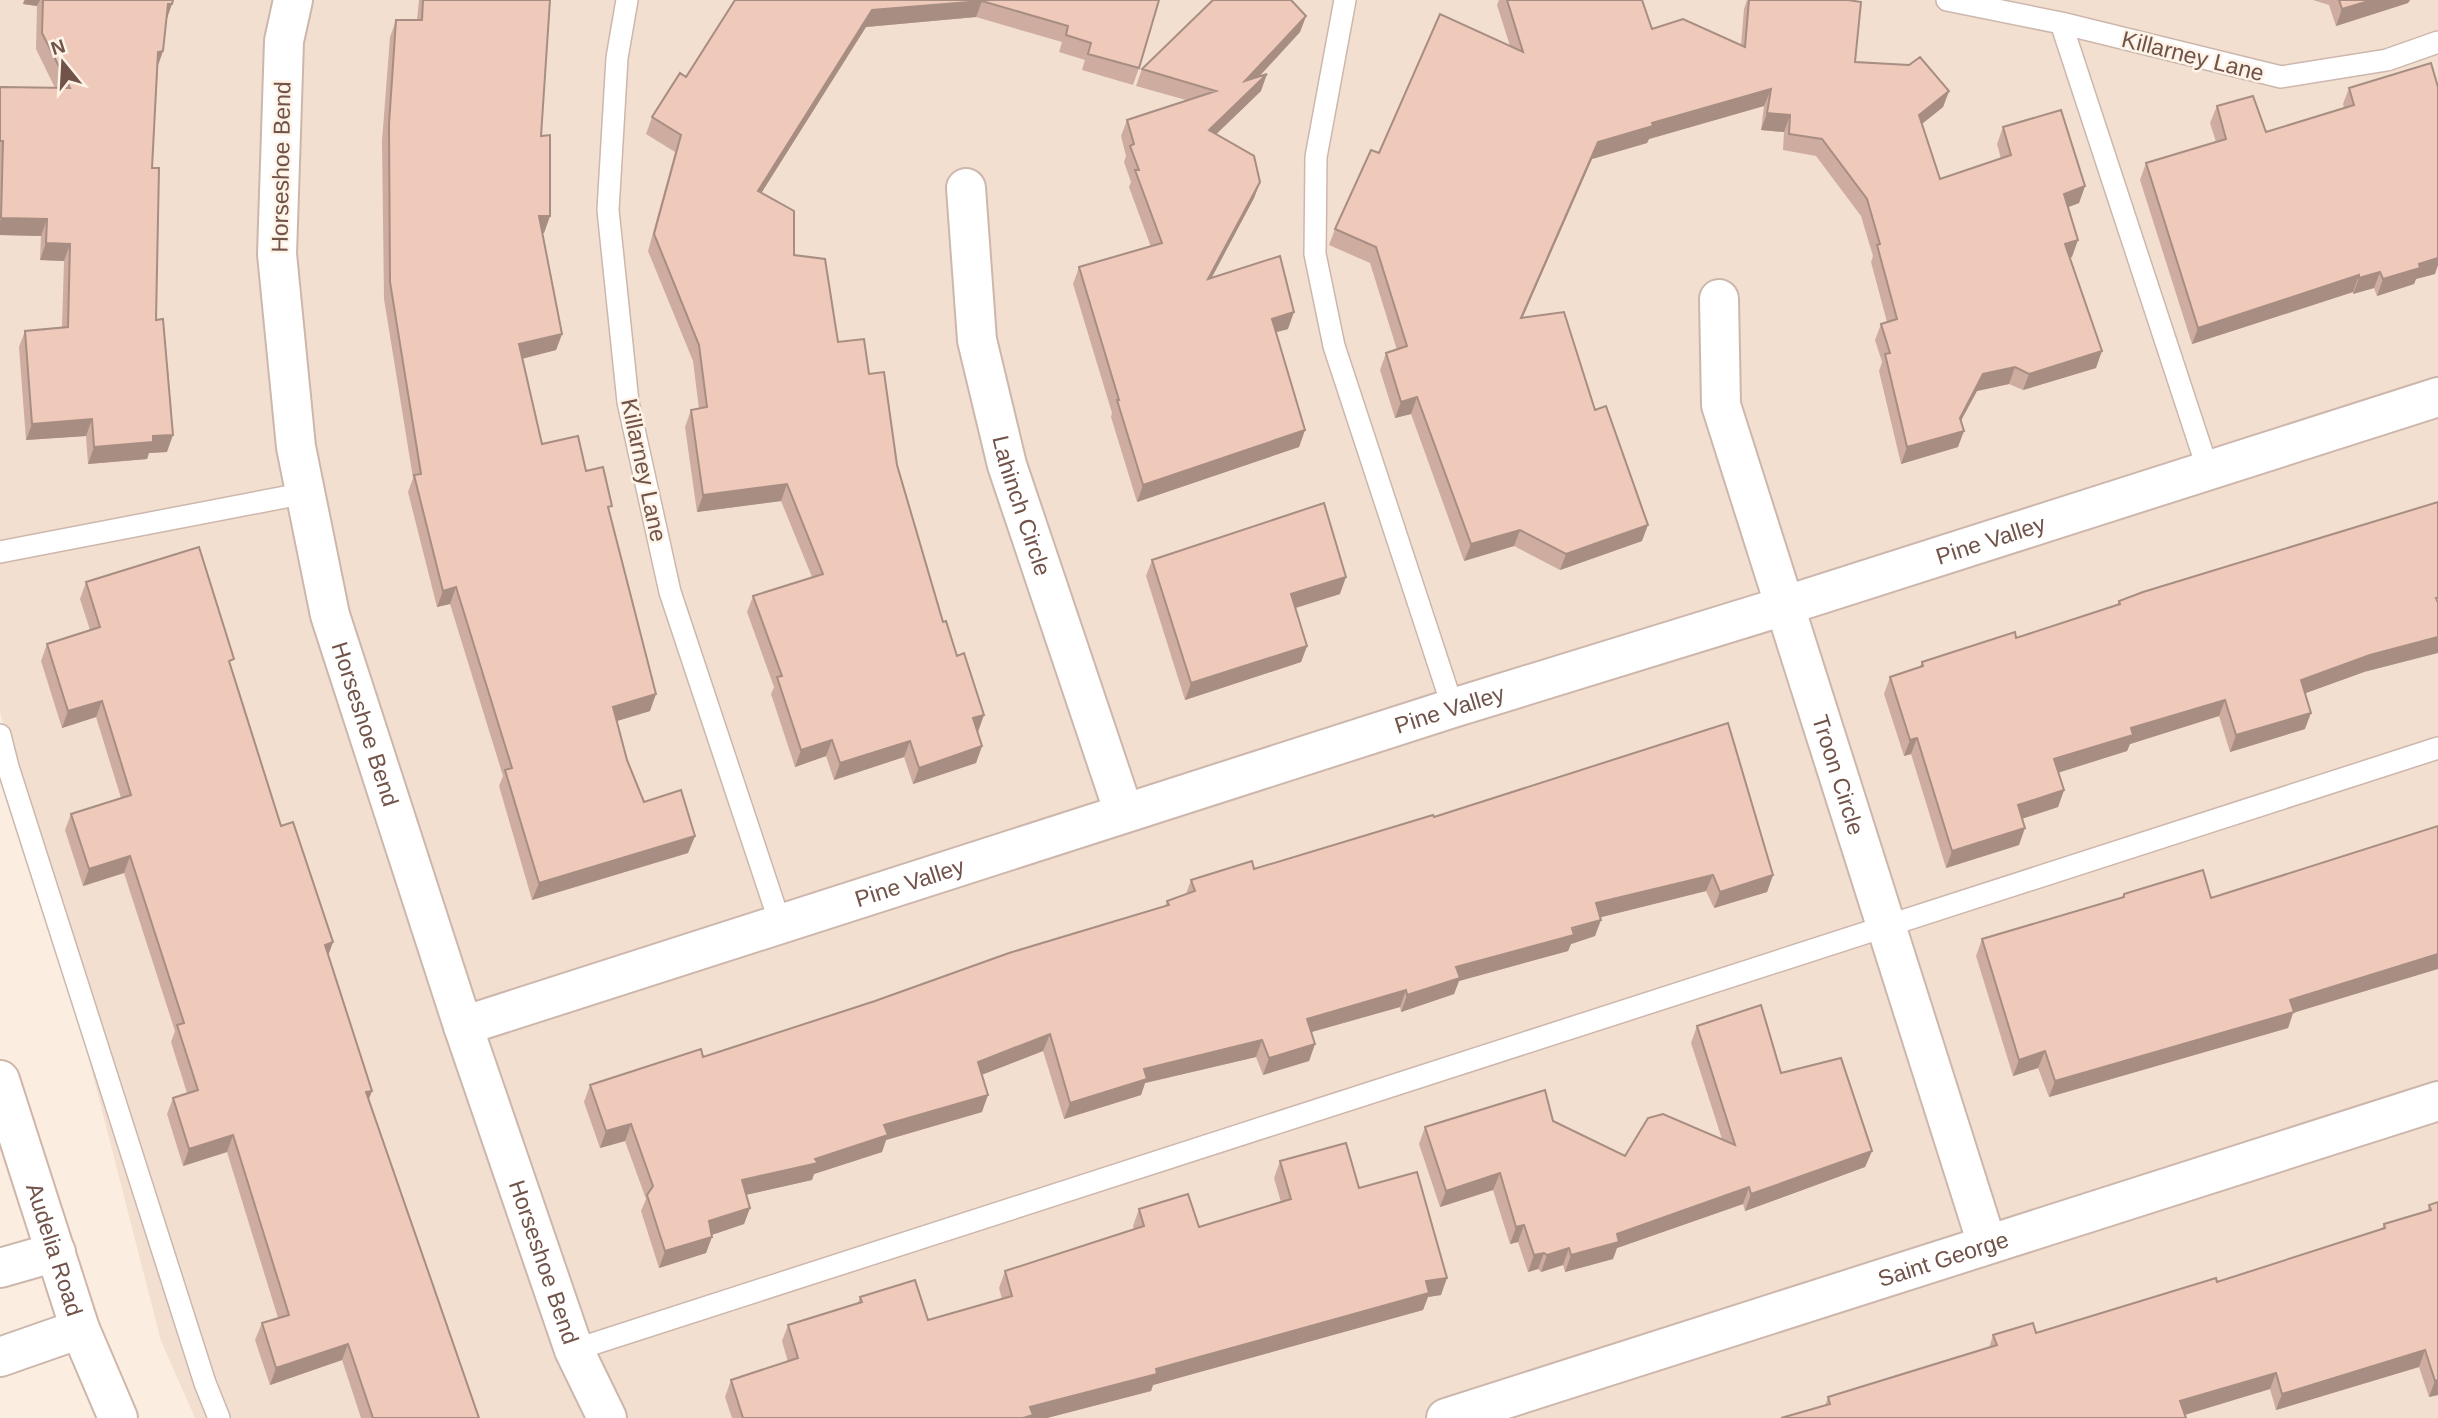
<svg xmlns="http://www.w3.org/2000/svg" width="2438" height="1418" font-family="Helvetica,sans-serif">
	<rect width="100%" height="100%" fill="#fbeee1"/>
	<path fill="#f2dfd0" d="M 0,0 L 2438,0 L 2438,1418 L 195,1418 L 161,1341 L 0,712 Z"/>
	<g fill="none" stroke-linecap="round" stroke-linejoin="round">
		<defs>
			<path id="service" d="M 627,0 L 617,58 L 608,210 L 628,402 L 670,592 L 780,923
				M 1345,0 L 1316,157 L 1315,254 L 1334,346 L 1453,708
				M 1947,0 L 2061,23 L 2281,77 L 2387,60 L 2438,42
				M 2061,23 L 2208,470
				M 0,552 L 306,493
				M 0,735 L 8,767 L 205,1383 L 219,1418
				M 574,1350 L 2438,748"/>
			<g id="minor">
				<path id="s1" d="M 293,0 L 284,41 L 277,254 L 296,447 L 330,615 L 463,1026 L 574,1350 L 607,1418"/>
				<path id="s2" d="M 966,188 L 977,340 L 1007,465 L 1124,813"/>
				<path id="s3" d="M 1719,299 L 1721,405 L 1987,1244"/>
				<path id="s4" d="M 463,1026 L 1453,708 L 1784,606 L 2438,397"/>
				<path id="s5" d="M 1446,1418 L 2438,1101"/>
			</g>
			<path id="tertiary" d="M 0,1268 L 56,1252
				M 0,1357 L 80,1329"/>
			<g id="secondary">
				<path id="s6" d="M 0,1080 L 80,1329 L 118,1418"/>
			</g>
		</defs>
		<use href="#service" stroke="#cdb7ac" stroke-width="24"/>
		<use href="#minor" stroke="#cdb7ac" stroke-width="42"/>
		<use href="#tertiary" stroke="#cdb7ac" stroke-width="42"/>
		<use href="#secondary" stroke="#d0b6a9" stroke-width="42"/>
		<use href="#service" stroke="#fff" stroke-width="21"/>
		<use href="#minor" stroke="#fff" stroke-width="38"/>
		<use href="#tertiary" stroke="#fff" stroke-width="38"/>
		<use href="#secondary" stroke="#fff" stroke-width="38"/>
	</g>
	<path fill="#ceada0" d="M 24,0 L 173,0 L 166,21 L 163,51 L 158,65 L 152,168 L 156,320 L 167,452 L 149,453 L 147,459 L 88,464 L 86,436 L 26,440 L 19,347 L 25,331 L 62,327 L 64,261 L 40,260 L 41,236 L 0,235 L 0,87 L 55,88 L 36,49 L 37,6 L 23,4 Z
		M 419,0 L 550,0 L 541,136 L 550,216 L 544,233 L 542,233 L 562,334 L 556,350 L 522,359 L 542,444 L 586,471 L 610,512 L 650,711 L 617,721 L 627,760 L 644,802 L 695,836 L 688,853 L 532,900 L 499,786 L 503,776 L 450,604 L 437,607 L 408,492 L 413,478 L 384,299 L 382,141 L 390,37 L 396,20 L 417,20 Z
		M 735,0 L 1159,0 L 1139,68 L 1133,85 L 1082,70 L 1085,60 L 1059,52 L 1062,42 L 976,17 L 866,27 L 761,193 L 794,255 L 838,342 L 869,374 L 943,622 L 978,732 L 977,732 L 982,746 L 976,763 L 913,784 L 904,757 L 834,780 L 826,756 L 795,767 L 771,694 L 774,687 L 747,612 L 753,596 L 812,577 L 781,501 L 697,512 L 685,427 L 691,410 L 699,409 L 693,361 L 648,251 L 675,152 L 646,134 L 652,117 L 686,77 Z
		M 1499,0 L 1642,0 L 1652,29 L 1741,45 L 1744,9 L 1747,0 L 1848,0 L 1855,62 L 1949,91 L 1943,107 L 1922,124 L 1940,179 L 2001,159 L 1997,144 L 2003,127 L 2085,186 L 2079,203 L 2068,207 L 2072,257 L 2070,258 L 2096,368 L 2023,390 L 2009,384 L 1977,391 L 1961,421 L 1958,447 L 1901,464 L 1879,371 L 1882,362 L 1875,340 L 1881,324 L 1887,322 L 1871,262 L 1873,256 L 1861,216 L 1816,156 L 1783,150 L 1784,132 L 1761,130 L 1764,106 L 1649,139 L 1647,143 L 1592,159 L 1523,317 L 1595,410 L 1642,541 L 1560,570 L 1514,546 L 1464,561 L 1411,414 L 1395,418 L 1380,370 L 1386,353 L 1397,350 L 1370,263 L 1329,245 L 1335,229 L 1379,153 L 1510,46 L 1497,5 Z
		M 2313,0 L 2410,0 L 2408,3 L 2336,26 L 2329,5 Z
		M 1306,16 L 1300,32 L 1259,77 L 1261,91 L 1216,134 L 1260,182 L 1254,198 L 1211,278 L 1288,329 L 1276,332 L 1305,430 L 1299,447 L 1137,502 L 1111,417 L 1112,413 L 1073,284 L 1079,267 L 1151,247 L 1129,187 L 1131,182 L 1124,162 L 1126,156 L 1121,136 L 1127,120 L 1186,100 L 1136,86 L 1142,69 Z
		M 2349,88 L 2435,274 L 2416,279 L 2414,284 L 2377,296 L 2374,288 L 2353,294 L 2353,292 L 2192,344 L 2140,180 L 2146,163 L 2216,142 L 2210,123 L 2217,106 L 2266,132 L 2344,108 L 2343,104 Z
		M 1152,560 L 1340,594 L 1296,608 L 1307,646 L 1301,662 L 1185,700 L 1146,576 Z
		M 86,582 L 231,667 L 281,826 L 333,942 L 328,954 L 369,1100 L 479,1418 L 361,1418 L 342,1360 L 270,1385 L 255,1340 L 262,1323 L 278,1318 L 227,1152 L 183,1166 L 167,1114 L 173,1098 L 187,1093 L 171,1042 L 175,1031 L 124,873 L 83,886 L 65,830 L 71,814 L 121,798 L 96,717 L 62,728 L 41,661 L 47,644 L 90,630 L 80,599 Z
		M 2119,601 L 2364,672 L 2305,693 L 2305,729 L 2230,752 L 2219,716 L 2130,744 L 2127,751 L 2058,772 L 2064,790 L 2058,807 L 2022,819 L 2019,845 L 1946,868 L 1911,754 L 1904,756 L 1884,694 L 1890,677 L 1919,668 L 1922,662 L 2016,638 L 2117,605 Z
		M 1434,817 L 1773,875 L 1767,892 L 1714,908 L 1706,891 L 1600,917 L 1595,936 L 1571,944 L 1568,951 L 1459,981 L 1454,994 L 1401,1012 L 1400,1007 L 1311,1032 L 1315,1044 L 1309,1061 L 1263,1075 L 1256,1057 L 1145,1083 L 1141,1095 L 1064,1119 L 1043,1051 L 981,1075 L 982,1112 L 886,1140 L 882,1152 L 814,1174 L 812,1180 L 746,1195 L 750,1208 L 744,1224 L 711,1235 L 706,1253 L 659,1268 L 641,1211 L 646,1199 L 625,1141 L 600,1148 L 584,1102 L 590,1085 L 703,1057 L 1165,906 L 1167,901 L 1186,894 L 1191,880 L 1254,869 Z
		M 2124,894 L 2211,898 L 2293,1013 L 2288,1028 L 2049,1097 L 2038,1068 L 2013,1076 L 1976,956 L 1982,939 L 2122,897 Z
		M 1697,1026 L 1781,1073 L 1872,1151 L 1865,1167 L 1745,1211 L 1743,1204 L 1617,1248 L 1613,1259 L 1565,1272 L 1563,1265 L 1541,1272 L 1538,1269 L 1528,1272 L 1518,1242 L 1510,1244 L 1493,1190 L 1440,1207 L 1419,1144 L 1425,1127 L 1553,1121 L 1625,1156 L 1722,1139 L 1691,1043 Z
		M 1280,1161 L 1359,1188 L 1441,1295 L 1428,1297 L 1423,1310 L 1153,1385 L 1151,1391 L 1047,1418 L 732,1418 L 725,1397 L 731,1380 L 788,1362 L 782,1341 L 788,1325 L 858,1303 L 860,1297 L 928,1320 L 1002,1299 L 999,1288 L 1005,1271 L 1134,1229 L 1133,1226 L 1139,1209 L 1199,1227 L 1281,1202 L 1274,1178 Z
		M 2438,1202 L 2438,1395 L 2429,1397 L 2419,1367 L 2276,1410 L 2270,1389 L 2185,1415 L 1825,1406 L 1828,1397 L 1989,1348 L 1993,1335 L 2036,1333 L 2217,1282 L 2382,1229 L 2384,1224 L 2427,1212 L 2429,1205 Z"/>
	<path fill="#a78d82" d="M 25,0 L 40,0 L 37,6 L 23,4 Z
		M 2372,0 L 2410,0 L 2408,3 L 2336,26 L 2342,9 Z
		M 982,1 L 976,17 L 866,27 L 752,208 L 758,191 L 872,10 Z
		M 168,4 L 172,4 L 166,21 Z
		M 1306,16 L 1300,32 L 1239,98 L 1245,81 Z
		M 163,51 L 157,68 L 158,52 Z
		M 1267,74 L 1261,91 L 1203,147 L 1209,130 Z
		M 1771,89 L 1764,106 L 1649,139 L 1647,143 L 1592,159 L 1515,334 L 1521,318 L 1598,142 L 1652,123 Z
		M 1949,91 L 1943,107 L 1913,131 L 1919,115 Z
		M 1767,113 L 1790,115 L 1784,132 L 1761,130 Z
		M 1260,182 L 1254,198 L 1202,296 L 1208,279 Z
		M 2085,186 L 2079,203 L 2058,211 L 2064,194 Z
		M 539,216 L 550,216 L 544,233 L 532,233 Z
		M 1,218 L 47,219 L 41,236 L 0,235 L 0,222 Z
		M 2078,240 L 2072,257 L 2059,261 L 2065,244 Z
		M 46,243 L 70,244 L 64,261 L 40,260 Z
		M 2438,247 L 2438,265 L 2435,274 L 2416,279 L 2414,284 L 2377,296 L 2383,279 Z
		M 2380,272 L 2374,288 L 2353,294 L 2359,278 Z
		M 2359,275 L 2353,292 L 2192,344 L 2198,328 Z
		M 1294,312 L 1288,329 L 1266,335 L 1272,319 Z
		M 562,334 L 556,350 L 513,361 L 519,344 Z
		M 2102,351 L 2096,368 L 2023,390 L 2029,374 Z
		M 2015,367 L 2009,384 L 1977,391 L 1954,433 L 1964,431 L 1958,447 L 1901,464 L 1907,447 L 1960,418 L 1983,374 Z
		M 1417,397 L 1411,414 L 1395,418 L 1401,402 Z
		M 92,419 L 86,436 L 26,440 L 32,424 Z
		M 1305,430 L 1299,447 L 1137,502 L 1143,485 Z
		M 173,435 L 167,452 L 149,453 L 147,459 L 88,464 L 94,447 L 153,436 Z
		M 787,484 L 781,501 L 697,512 L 703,495 Z
		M 1648,525 L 1642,541 L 1560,570 L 1566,554 Z
		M 1520,530 L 1514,546 L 1464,561 L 1471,544 Z
		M 1346,577 L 1340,594 L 1285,611 L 1291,594 Z
		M 456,587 L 450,604 L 437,607 L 443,591 Z
		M 2438,637 L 2438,653 L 2364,672 L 2295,697 L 2301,680 L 2370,655 Z
		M 1307,646 L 1301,662 L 1185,700 L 1191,683 Z
		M 656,694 L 650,711 L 607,724 L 613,707 Z
		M 2225,700 L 2219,716 L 2130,744 L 2127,751 L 2048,776 L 2054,759 L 2131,728 Z
		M 102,701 L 96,717 L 62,728 L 68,711 Z
		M 2311,713 L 2305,729 L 2230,752 L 2236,735 Z
		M 984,715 L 978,732 L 967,735 L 973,718 Z
		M 1917,738 L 1911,754 L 1904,756 L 1910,740 Z
		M 832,740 L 826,756 L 795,767 L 801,750 Z
		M 910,741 L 904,757 L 834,780 L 840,763 Z
		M 982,746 L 976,763 L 913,784 L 919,768 Z
		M 2064,790 L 2058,807 L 2012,822 L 2018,805 Z
		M 2025,828 L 2019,845 L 1946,868 L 1952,851 Z
		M 695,836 L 688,853 L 532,900 L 539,883 Z
		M 130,856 L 124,873 L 83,886 L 89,869 Z
		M 1713,875 L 1706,891 L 1590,920 L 1596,903 Z
		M 1773,875 L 1767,892 L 1714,908 L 1720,892 Z
		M 1601,920 L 1595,936 L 1571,944 L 1568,951 L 1459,981 L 1454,994 L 1401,1012 L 1407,995 L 1456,967 Z
		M 333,942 L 327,959 L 325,945 Z
		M 2438,954 L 2438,969 L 2293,1013 L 2288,1028 L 2049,1097 L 2055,1081 L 2290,1000 Z
		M 1406,990 L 1400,1007 L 1301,1035 L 1307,1019 Z
		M 1050,1034 L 1043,1051 L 971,1079 L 978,1062 Z
		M 1262,1040 L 1256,1057 L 1145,1083 L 1141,1095 L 1064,1119 L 1070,1103 L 1144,1069 Z
		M 1315,1044 L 1309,1061 L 1263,1075 L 1269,1058 Z
		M 2045,1051 L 2038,1068 L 2013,1076 L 2019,1060 Z
		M 372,1091 L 366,1107 L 366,1092 Z
		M 988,1095 L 982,1112 L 886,1140 L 882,1152 L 814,1174 L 812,1180 L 736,1197 L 742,1180 L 815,1159 L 884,1125 Z
		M 631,1124 L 625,1141 L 600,1148 L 606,1131 Z
		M 233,1135 L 227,1152 L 183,1166 L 189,1149 Z
		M 1872,1151 L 1865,1167 L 1745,1211 L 1751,1194 Z
		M 1500,1173 L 1493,1190 L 1440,1207 L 1446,1191 Z
		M 1749,1187 L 1743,1204 L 1617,1248 L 1613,1259 L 1565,1272 L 1571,1255 L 1617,1234 Z
		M 750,1208 L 744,1224 L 703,1238 L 709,1221 Z
		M 1524,1225 L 1518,1242 L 1510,1244 L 1516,1227 Z
		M 712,1237 L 706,1253 L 659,1268 L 665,1251 Z
		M 1569,1248 L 1563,1265 L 1541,1272 L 1547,1255 Z
		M 1544,1253 L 1538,1269 L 1528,1272 L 1534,1255 Z
		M 1447,1278 L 1441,1295 L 1428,1297 L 1423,1310 L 1153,1385 L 1151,1391 L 1047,1418 L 1023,1418 L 1030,1407 L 1156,1369 L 1426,1281 Z
		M 348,1344 L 342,1360 L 270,1385 L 276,1368 Z
		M 2425,1350 L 2419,1367 L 2276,1410 L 2282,1394 Z
		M 2276,1373 L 2270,1389 L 2174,1418 L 2180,1401 Z
		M 2438,1380 L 2438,1395 L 2429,1397 L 2435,1381 Z"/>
	<path fill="#efc9ba" stroke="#a78d82" stroke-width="2" d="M 43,0 L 173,0 L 172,4 L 168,4 L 163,51 L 158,52 L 152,168 L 159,168 L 156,320 L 163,319 L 173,435 L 153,436 L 153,442 L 94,447 L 92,419 L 32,424 L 25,331 L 68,327 L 70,244 L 46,243 L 47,219 L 1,218 L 3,141 L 0,141 L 0,87 L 70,88 L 42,33 Z
		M 423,0 L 550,0 L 541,136 L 550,135 L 550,216 L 539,216 L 562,334 L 519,344 L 542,444 L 578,436 L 586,471 L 603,467 L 612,506 L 608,507 L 656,694 L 613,707 L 627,760 L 644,802 L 681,790 L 695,836 L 539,883 L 505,770 L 512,768 L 456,587 L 443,591 L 414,475 L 421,474 L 390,282 L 389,124 L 396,20 L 422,20 Z
		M 735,0 L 1159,0 L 1139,68 L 1088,54 L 1091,43 L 1066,35 L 1068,26 L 982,1 L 872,10 L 758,191 L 794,211 L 794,255 L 825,259 L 838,342 L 864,339 L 869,374 L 884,372 L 897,465 L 943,622 L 946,621 L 957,656 L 964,653 L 984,715 L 973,718 L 982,746 L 919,768 L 910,741 L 840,763 L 832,740 L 801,750 L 777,677 L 782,676 L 753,596 L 823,574 L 787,484 L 703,495 L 691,410 L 707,407 L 699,345 L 654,234 L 681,135 L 652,117 L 680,73 L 686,77 Z
		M 1213,0 L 1291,0 L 1306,16 L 1245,81 L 1267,74 L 1209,130 L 1254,156 L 1260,182 L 1208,279 L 1280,256 L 1294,312 L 1272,319 L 1305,430 L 1143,485 L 1117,400 L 1119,400 L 1079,267 L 1162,243 L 1135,170 L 1139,170 L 1130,146 L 1134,144 L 1127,120 L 1216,91 L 1142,69 Z
		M 1507,0 L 1642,0 L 1652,29 L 1683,19 L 1745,47 L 1749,0 L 1848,0 L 1861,2 L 1855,62 L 1909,65 L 1920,57 L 1949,91 L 1919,115 L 1940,179 L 2011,155 L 2003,127 L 2061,110 L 2085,186 L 2064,194 L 2078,240 L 2065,244 L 2102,351 L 2029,374 L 2015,367 L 1983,374 L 1960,418 L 1964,431 L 1907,447 L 1885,354 L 1890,353 L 1881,324 L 1897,319 L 1877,245 L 1880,244 L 1867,199 L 1822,139 L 1789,134 L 1790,115 L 1767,113 L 1771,89 L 1652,123 L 1653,126 L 1598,142 L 1521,318 L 1564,312 L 1595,410 L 1606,406 L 1648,525 L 1566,554 L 1520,530 L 1471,544 L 1417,397 L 1401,402 L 1386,353 L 1407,346 L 1376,247 L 1335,229 L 1371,150 L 1379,153 L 1440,14 L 1523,52 Z
		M 2339,0 L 2372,0 L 2342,9 Z
		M 2431,63 L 2438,87 L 2438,258 L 2419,264 L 2420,268 L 2383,279 L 2380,272 L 2359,278 L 2359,275 L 2198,328 L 2146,163 L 2226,139 L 2217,106 L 2253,96 L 2266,132 L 2354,105 L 2349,88 Z
		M 2438,502 L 2438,598 L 2436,598 L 2438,603 L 2438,637 L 2370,655 L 2301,680 L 2311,713 L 2236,735 L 2225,700 L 2131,728 L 2133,735 L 2054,759 L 2064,790 L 2018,805 L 2025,828 L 1952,851 L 1917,738 L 1910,740 L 1890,677 L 1923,666 L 1922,662 L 2015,632 L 2016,638 L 2120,604 L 2119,601 L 2143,592 Z
		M 1324,503 L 1346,577 L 1291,594 L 1307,646 L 1191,683 L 1152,560 Z
		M 199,547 L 234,659 L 229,661 L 281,826 L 293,822 L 333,942 L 325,945 L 372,1091 L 366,1092 L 479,1418 L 373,1418 L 348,1344 L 276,1368 L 262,1323 L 289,1315 L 233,1135 L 189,1149 L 173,1098 L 198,1090 L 177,1025 L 184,1023 L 130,856 L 89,869 L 71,814 L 131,795 L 102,701 L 68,711 L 47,644 L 100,627 L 86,582 Z
		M 1728,723 L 1773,875 L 1720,892 L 1713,875 L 1596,903 L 1601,920 L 1572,928 L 1574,935 L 1456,967 L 1460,978 L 1407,995 L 1406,990 L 1307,1019 L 1315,1044 L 1269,1058 L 1262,1040 L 1144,1069 L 1147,1079 L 1070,1103 L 1050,1034 L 978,1062 L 988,1095 L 884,1125 L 888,1135 L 815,1159 L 818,1163 L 742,1180 L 750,1208 L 709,1221 L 712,1237 L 665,1251 L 647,1195 L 653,1186 L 631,1124 L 606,1131 L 590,1085 L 701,1049 L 703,1057 L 875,1001 L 1009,953 L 1169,905 L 1167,901 L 1195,891 L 1191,880 L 1252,861 L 1254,869 L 1433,815 L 1434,817 Z
		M 2438,826 L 2438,954 L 2290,1000 L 2294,1012 L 2055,1081 L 2045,1051 L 2019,1060 L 1982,939 L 2124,897 L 2124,894 L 2203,870 L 2211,898 Z
		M 1761,1005 L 1781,1073 L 1841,1058 L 1872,1151 L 1751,1194 L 1749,1187 L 1617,1234 L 1619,1242 L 1571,1255 L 1569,1248 L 1547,1255 L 1544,1253 L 1534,1255 L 1524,1225 L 1516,1227 L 1500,1173 L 1446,1191 L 1425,1127 L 1545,1090 L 1553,1121 L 1625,1156 L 1648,1118 L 1663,1114 L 1735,1145 L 1697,1026 Z
		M 1346,1143 L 1359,1188 L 1417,1172 L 1447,1278 L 1426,1281 L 1429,1293 L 1156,1369 L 1157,1374 L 1030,1407 L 1033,1415 L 1023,1418 L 743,1418 L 731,1380 L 798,1358 L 788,1325 L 862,1302 L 860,1297 L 915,1280 L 928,1320 L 1012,1296 L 1005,1271 L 1144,1226 L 1139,1209 L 1188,1194 L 1199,1227 L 1291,1199 L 1280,1161 Z
		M 2438,1202 L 2438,1380 L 2435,1381 L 2425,1350 L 2282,1394 L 2276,1373 L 2180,1401 L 2186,1418 L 1781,1418 L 1830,1404 L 1828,1397 L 1997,1345 L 1993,1335 L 2033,1323 L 2036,1333 L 2216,1278 L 2217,1282 L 2385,1228 L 2384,1224 L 2431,1210 L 2429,1205 Z"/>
	<g text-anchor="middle" stroke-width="5" stroke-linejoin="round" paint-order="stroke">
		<g font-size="23" fill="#715349" stroke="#fef3e7">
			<text transform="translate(2193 56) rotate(14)" y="8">Killarney Lane</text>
			<text transform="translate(281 167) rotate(-89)" y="8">Horseshoe Bend</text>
			<text transform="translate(644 470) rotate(78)" y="8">Killarney Lane</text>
			<text dy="8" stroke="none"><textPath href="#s2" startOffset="324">Lahinch Circle</textPath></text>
			<text dy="8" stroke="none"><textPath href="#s4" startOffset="1603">Pine Valley</textPath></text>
			<text dy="8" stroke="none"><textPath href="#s4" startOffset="1036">Pine Valley</textPath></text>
			<text dy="8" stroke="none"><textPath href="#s1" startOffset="735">Horseshoe Bend</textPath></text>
			<text dy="8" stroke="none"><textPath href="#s3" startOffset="494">Troon Circle</textPath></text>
			<text dy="8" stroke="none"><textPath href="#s4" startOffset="469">Pine Valley</textPath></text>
			<text dy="8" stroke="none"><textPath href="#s6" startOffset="178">Audelia Road</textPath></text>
			<text dy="8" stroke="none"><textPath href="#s5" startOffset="522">Saint George</textPath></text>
			<text dy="8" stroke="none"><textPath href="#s1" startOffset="1302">Horseshoe Bend</textPath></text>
		</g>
	</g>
	<g transform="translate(63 63) rotate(342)" stroke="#fef3e7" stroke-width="5" paint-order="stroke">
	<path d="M0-5L12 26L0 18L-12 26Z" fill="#715349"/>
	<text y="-10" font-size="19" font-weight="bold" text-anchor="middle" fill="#715349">N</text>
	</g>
</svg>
